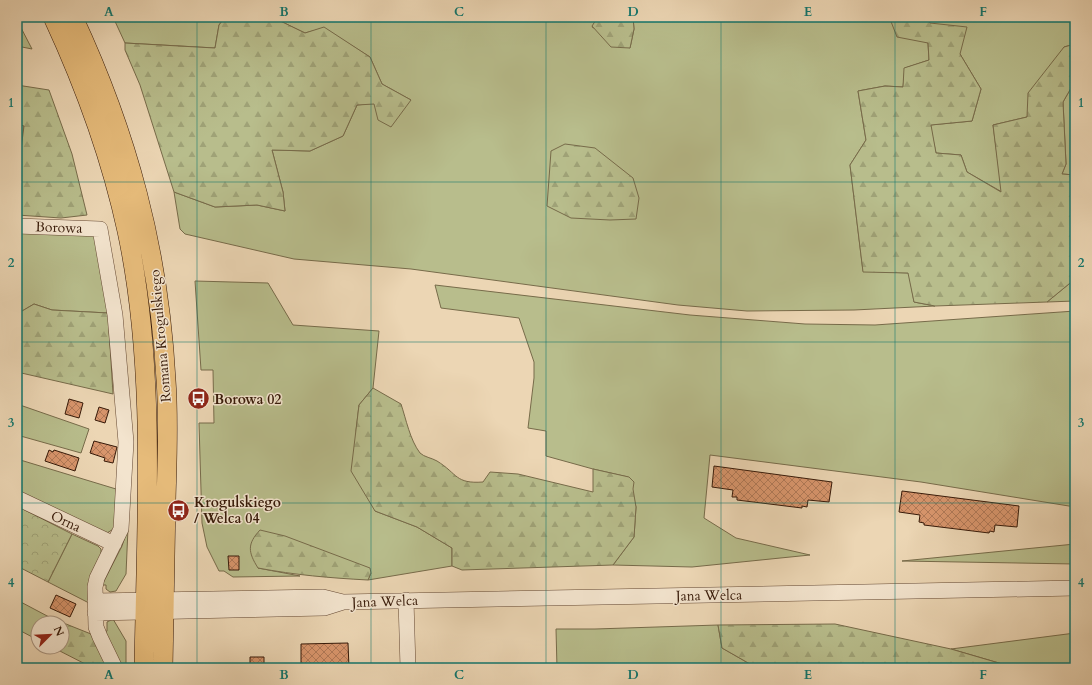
<svg xmlns="http://www.w3.org/2000/svg" width="1092" height="685" font-family="Cardo,serif">
	<defs>
		<pattern id="forest-firs" width="22" height="20" patternUnits="userSpaceOnUse"><rect width="22" height="20" fill="#b8bd8c"/><path d="M5 1l3.5 6h-7zM16 11l3.5 6h-7z" fill="#9fa277"/></pattern>
		<pattern id="park-crowns" width="20" height="18" patternUnits="userSpaceOnUse"><rect width="20" height="18" fill="#b8bd8c"/><path d="M2 6a3 3 0 1 1 6 0M12 15a3 3 0 1 1 6 0" fill="none" stroke="#9fa277"/></pattern>
		<pattern id="building-cross-hatch" width="8" height="8" patternUnits="userSpaceOnUse"><rect width="8" height="8" fill="#d8956c"/><path d="M0 0l8 8M0 8l8-8" fill="none" stroke="#b07957"/></pattern>
	</defs>
	<rect width="100%" height="100%" fill="#ecd6b4"/>
	<filter id="stains"><feTurbulence type="fractalNoise" baseFrequency=".005" numOctaves="4"/><feColorMatrix values="0 0 0 0 .2 0 0 0 0 .09 0 0 0 0 .02 0 0 0 .5 -.17"/></filter>
	<radialGradient id="worn" r=".72"><stop offset=".6" stop-color="#630" stop-opacity="0"/><stop offset="1" stop-color="#630" stop-opacity=".3"/></radialGradient>
	<path fill="#b8bd8c" stroke="#776b4a" d="M 113,17 L 225,17 L 219,25 L 215,48 L 125,43 Z
		M 272,17 L 598,17 L 592,27 L 630,48 L 634,29 L 633,17 L 897,17 L 890,19 L 928,43 L 929,60 L 905,68 L 903,87 L 885,86 L 858,91 L 866,140 L 850,165 L 863,271 L 909,273 L 914,302 L 935,306 L 854,310 L 747,311 L 678,305 L 411,269 L 294,259 L 185,234 L 180,229 L 174,192 L 215,207 L 257,205 L 285,211 L 283,192 L 272,150 L 310,151 L 343,136 L 357,105 L 411,100 L 382,84 L 370,57 L 324,28 L 305,33 Z
		M 926,17 L 1075,17 L 1075,44 L 1064,47 L 1027,117 L 993,125 L 1002,192 L 967,172 L 961,155 L 936,153 L 930,125 L 972,121 L 981,89 L 960,54 L 930,23 Z
		M 17,20 L 32,49 L 17,46 Z
		M 1075,81 L 1075,175 L 1062,174 L 1066,164 L 1063,102 Z
		M 17,124 L 24,125 L 21,149 L 17,148 Z
		M 17,228 L 89,232 L 95,238 L 108,313 L 52,310 L 34,304 L 17,314 L 17,290 L 21,272 Z
		M 1075,279 L 1075,301 L 1047,302 Z
		M 195,281 L 268,283 L 293,325 L 379,331 L 373,388 L 359,405 L 356,431 L 375,511 L 417,527 L 452,548 L 452,566 L 368,580 L 371,573 L 258,568 L 300,576 L 233,577 L 224,571 L 219,571 L 207,547 L 202,523 L 199,423 L 214,423 L 213,370 L 201,370 Z
		M 435,285 L 690,315 L 805,324 L 875,325 L 1075,311 L 1075,507 L 921,482 L 710,455 L 704,518 L 736,538 L 810,555 L 692,567 L 613,565 L 634,537 L 636,507 L 628,477 L 593,469 L 546,456 L 546,431 L 528,428 L 534,378 L 534,362 L 519,318 L 441,308 Z
		M 17,404 L 89,429 L 81,453 L 17,435 Z
		M 17,459 L 116,489 L 115,528 L 107,533 L 77,522 L 17,490 Z
		M 128,528 L 126,574 L 116,591 L 110,592 L 106,589 L 106,585 L 102,585 L 122,546 Z
		M 72,534 L 98,546 L 101,549 L 101,557 L 89,603 L 48,582 Z
		M 1075,544 L 1075,564 L 902,561 Z
		M 17,600 L 51,618 L 49,623 L 38,623 L 38,640 L 17,629 Z
		M 113,619 L 126,641 L 126,668 L 121,668 L 104,632 L 107,631 L 107,622 Z
		M 718,625 L 722,648 L 757,668 L 557,668 L 556,629 L 595,629 Z
		M 1075,633 L 1075,668 L 1016,668 L 951,649 Z"/>
	<path fill="url(#forest-firs)" stroke="#776b4a" d="M 225,17 L 272,17 L 305,33 L 324,27 L 370,57 L 382,84 L 411,100 L 391,127 L 378,120 L 374,104 L 357,105 L 343,136 L 310,151 L 272,150 L 283,192 L 285,211 L 257,205 L 215,207 L 174,192 L 140,85 L 125,50 L 125,43 L 215,48 L 219,25 Z
		M 598,17 L 633,17 L 634,29 L 630,48 L 611,47 L 592,26 Z
		M 897,17 L 926,17 L 930,23 L 967,27 L 960,54 L 981,89 L 972,121 L 931,125 L 936,153 L 961,155 L 967,172 L 1001,192 L 993,125 L 1027,117 L 1028,93 L 1064,47 L 1075,44 L 1075,81 L 1063,102 L 1066,164 L 1062,174 L 1075,175 L 1075,279 L 1047,302 L 935,306 L 914,302 L 908,273 L 863,272 L 850,165 L 866,140 L 858,91 L 885,86 L 903,87 L 904,68 L 929,60 L 928,43 L 897,37 L 890,19 Z
		M 17,85 L 49,90 L 72,154 L 87,215 L 61,218 L 17,215 L 17,148 L 21,149 L 24,126 L 17,124 Z
		M 565,144 L 595,148 L 633,178 L 639,198 L 636,219 L 610,220 L 571,218 L 547,206 L 551,151 Z
		M 34,304 L 52,310 L 108,313 L 113,394 L 17,372 L 17,314 Z
		M 373,388 L 401,404 C 406,419 410,440 420,453 C 424,457 432,458 437,461 C 458,474 455,484 483,482 L 490,472 L 518,474 L 593,492 L 593,469 L 629,477 L 634,482 L 633,489 L 636,507 L 634,537 L 613,565 L 462,570 L 452,566 L 452,548 L 417,527 L 375,511 L 351,471 L 359,405 Z
		M 260,530 L 285,536 L 370,568 L 371,573 L 368,580 C 330,578 295,575 258,568 C 248,552 247,544 260,530 Z
		M 51,618 L 91,634 L 108,668 L 93,668 L 52,647 L 62,647 L 62,623 L 49,623 Z
		M 835,624 L 951,649 L 1016,668 L 757,668 L 722,648 L 718,625 Z"/>
	<path fill="url(#park-crowns)" stroke="#776b4a" d="M 17,506 L 72,534 L 48,582 L 17,566 Z"/>
	<path fill="url(#building-cross-hatch)" stroke="#361908" d="M 69,399 L 83,403 L 79,418 L 65,414 Z
		M 99,407 L 109,410 L 105,423 L 95,420 Z
		M 94,441 L 117,447 L 113,463 L 104,461 L 105,458 L 90,453 Z
		M 49,450 L 53,452 L 54,450 L 79,458 L 75,471 L 45,461 Z
		M 714,466 L 832,482 L 829,502 L 808,500 L 807,507 L 802,506 L 802,508 L 737,500 L 737,497 L 732,497 L 733,490 L 712,487 Z
		M 902,491 L 1019,506 L 1017,527 L 995,525 L 994,532 L 990,531 L 989,533 L 924,525 L 924,523 L 919,522 L 920,515 L 899,512 Z
		M 228,556 L 239,556 L 239,570 L 229,570 Z
		M 56,595 L 76,604 L 70,617 L 50,608 Z
		M 348,643 L 349,668 L 301,668 L 301,644 Z
		M 250,657 L 264,657 L 264,668 L 250,668 Z"/>
	<g fill="none" stroke-linecap="round" stroke-linejoin="round">
		<defs>
			<path id="minor" d="M 17,226 L 100,229 L 115,315 L 126,442 L 121,529 L 97,578 L 95,587 L 96,627 L 100,637 L 115,668
				M 17,498 L 114,544
				M 406,600 L 408,668
				M 95,601 L 323,597 L 343,602 L 1075,588
				M 95,613 L 324,608 L 343,602"/>
			<path id="major" d="M 53,17 C 85,86 111,157 127,231 C 157,371 146,525 144,668
				M 73,17 C 128,135 159,250 166,380 C 169,420 167,461 166,501 C 165,557 164,612 163,668"/>
		</defs>
		<use href="#minor" stroke="#644833" stroke-width="16"/>
		<use href="#major" stroke="#361908" stroke-width="20"/>
		<use href="#minor" stroke="#f3e4ce" stroke-width="15"/>
		<use href="#major" stroke="#e6bb7a" stroke-width="19"/>
	</g>
	<path fill="none" stroke="#0f766e" stroke-width="1" stroke-opacity="0.55" d="M 197,17 L 197,668M 371,17 L 371,668M 546,17 L 546,668M 721,17 L 721,668M 895,17 L 895,668M 17,182 L 1075,182M 17,342 L 1075,342M 17,503 L 1075,503"/>
	<defs>
		<symbol id="bus-disc" viewBox="-11 -11 22 22"><circle r="9.5" fill="#8f2418" stroke="#f3e4ce"/><path d="M-5-6H5V4H4V6H2V4H-2V6H-4V4H-5ZM-3.5-4V0h7V-4ZM-3.5 1.2v1.5H-2V1.2ZM2 1.2v1.5H3.5V1.2Z" fill="#fff"/></symbol>
	</defs>
	<g fill-rule="evenodd">
		<use href="#bus-disc" x="186" y="386" width="25" height="25"/>
		<use href="#bus-disc" x="166" y="498" width="25" height="25"/>
	</g>
	<g text-anchor="middle" stroke-width="3" stroke-linejoin="round" paint-order="stroke">
		<g font-size="14" fill="#361908" stroke="#f3e4ce">
			<text transform="translate(59 227) rotate(2)" y="5">Borowa</text>
			<text transform="translate(160 336) rotate(-95)" y="5">Romana Krogulskiego</text>
			<text transform="translate(66 521) rotate(25)" y="5">Orna</text>
			<text transform="translate(709 595) rotate(-1)" y="5">Jana Welca</text>
			<text transform="translate(385 601) rotate(-2)" y="5">Jana Welca</text>
		</g>
		<g font-size="14" font-weight="bold" fill="#361908" stroke="#f3e4ce" text-anchor="start">
			<text x="214" y="404">Borowa 02</text>
			<text x="194" y="507">Krogulskiego<tspan x="194" dy="16">/ Welca 04</tspan></text>
		</g>
	</g>
	<rect width="1092" height="685" fill="none" stroke="#ecd6b4" stroke-width="44"/>
	<g transform="translate(50 635) rotate(66)"><circle r="19" fill="#f3e4ce" stroke="#a7937f"/>
	<path d="M0-3L7 15L0 10L-7 15Z" fill="#8f2418"/>
	<text y="-6" font-size="11" font-weight="bold" text-anchor="middle" fill="#361908">N</text>
	</g>
	<rect x="22" y="22" width="1048" height="641" fill="none" stroke="#0f766e" stroke-width="1.5"/>
	<g font-size="13" text-anchor="middle" font-weight="bold" fill="#0f766e">
		<text x="109" y="16">A</text>
		<text x="284" y="16">B</text>
		<text x="459" y="16">C</text>
		<text x="633" y="16">D</text>
		<text x="808" y="16">E</text>
		<text x="983" y="16">F</text>
		<text x="11" y="107">1</text>
		<text x="1081" y="107">1</text>
		<text x="11" y="267">2</text>
		<text x="1081" y="267">2</text>
		<text x="11" y="427">3</text>
		<text x="1081" y="427">3</text>
		<text x="11" y="587">4</text>
		<text x="1081" y="587">4</text>
		<text x="109" y="679">A</text>
		<text x="284" y="679">B</text>
		<text x="459" y="679">C</text>
		<text x="633" y="679">D</text>
		<text x="808" y="679">E</text>
		<text x="983" y="679">F</text>
	</g>
	<rect width="100%" height="100%" filter="url(#stains)"/>
	<rect width="100%" height="100%" fill="url(#worn)"/>
</svg>
